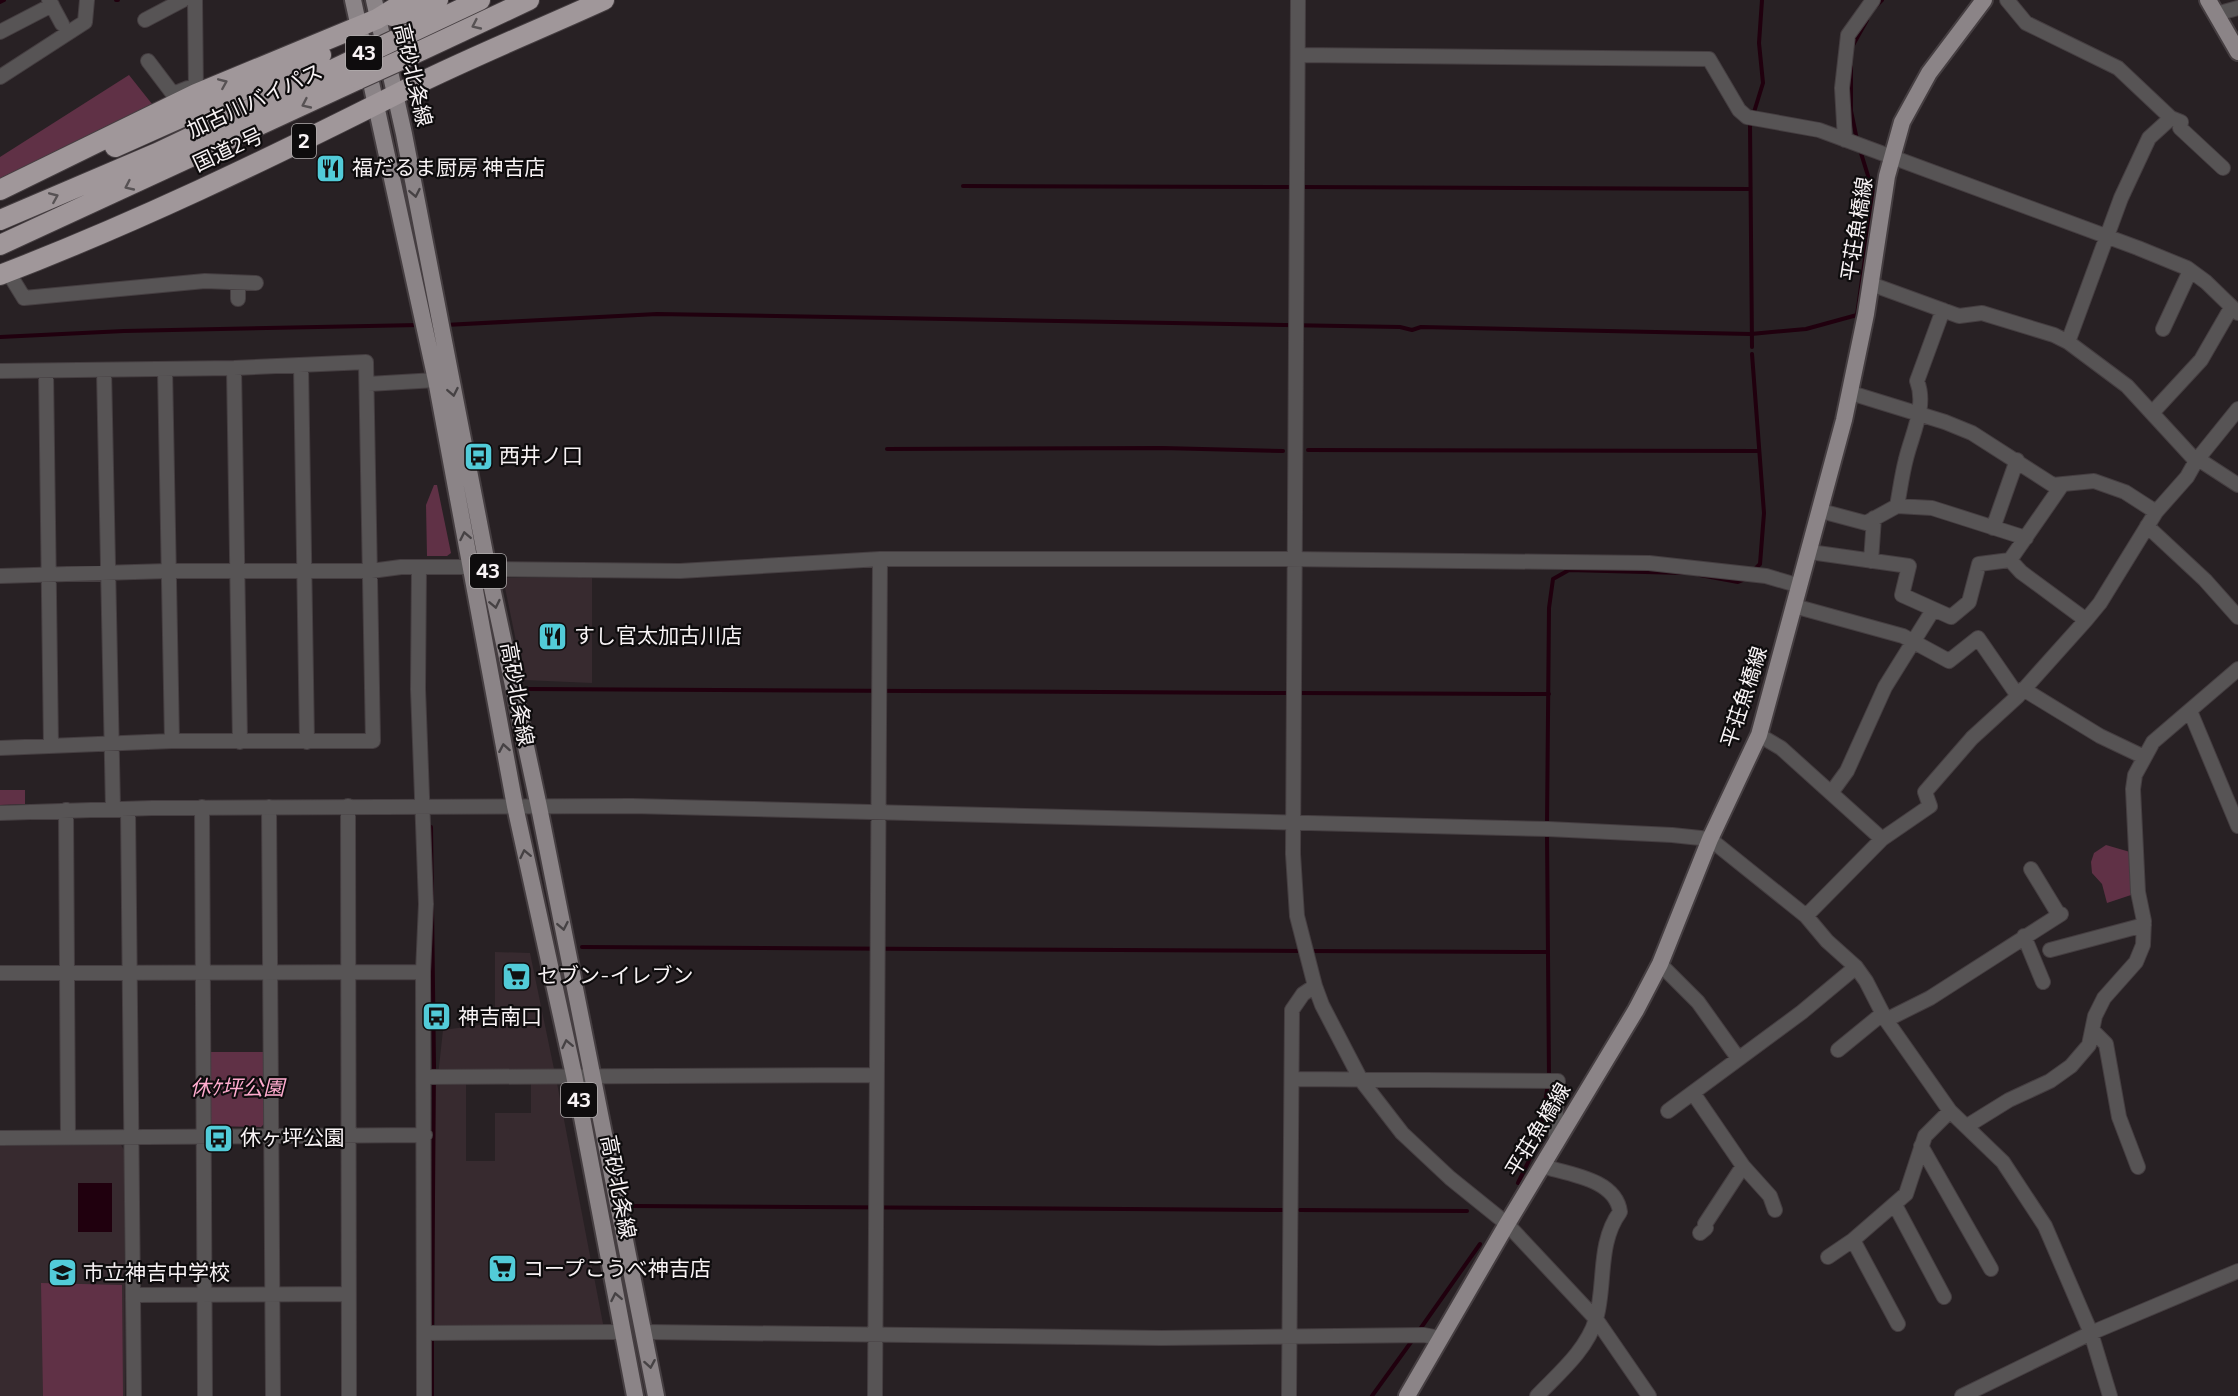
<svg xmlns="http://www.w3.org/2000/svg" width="2238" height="1396" font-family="Bitter,'Noto Sans JP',serif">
	<rect width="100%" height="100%" fill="#282124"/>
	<path fill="#372a2f" d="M 503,578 L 592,578 L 592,683 L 524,680 Z
		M 495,952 L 530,953 L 554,1069 L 438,1076 L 443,1030 L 495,1023 Z
		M 440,1080 L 466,1081 L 466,1161 L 495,1161 L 495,1113 L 531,1113 L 531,1083 L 557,1083 L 604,1329 L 440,1328 L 435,1325 L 435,1085 Z
		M 121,1145 L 124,1150 L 125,1396 L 0,1396 L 0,1146 Z"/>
	<path fill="#603146" d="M 129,75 L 156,109 L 0,182 L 0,157 Z
		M 434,485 L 437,485 L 451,553 L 447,556 L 427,556 L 426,505 Z
		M 0,790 L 25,790 L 25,804 L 0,805 Z
		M 2106,845 L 2130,852 L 2131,895 L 2107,903 L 2102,884 L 2092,873 L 2091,862 L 2094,853 Z
		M 208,1052 L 264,1052 L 265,1123 L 261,1127 L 213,1126 L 210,1123 Z
		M 41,1283 L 122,1285 L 123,1396 L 43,1396 Z"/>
	<path fill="#20000e" d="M 78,1183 L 112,1183 L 112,1232 L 78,1232 Z"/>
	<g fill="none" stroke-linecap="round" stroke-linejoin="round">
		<path stroke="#20000e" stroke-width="4" d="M 116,0 L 118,0
			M 0,2 L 4,0
			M 1876,6 L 1882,0
			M 1853,45 L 1867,20
			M 1851,67 L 1851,111 L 1857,140
			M 963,186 L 1293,187
			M 1300,187 L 1750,189
			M 445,325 L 657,314 L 1400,327 L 1412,330 L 1421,327 L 1751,334 L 1806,329 L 1857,315 L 1874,195 L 1860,150
			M 0,337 L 124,331 L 419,325
			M 1752,347 L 1750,125 L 1763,83 L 1759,43 L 1762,0
			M 1752,354 L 1764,513 L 1760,564 L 1754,570
			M 887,449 L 1162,448 L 1283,451
			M 1308,450 L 1759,451
			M 1700,575 L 1738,582 L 1748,578
			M 529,689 L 1290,693
			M 1298,693 L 1549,694
			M 1547,825 L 1549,608 L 1553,579 L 1569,570 L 1683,573
			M 431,827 L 434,1066 L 432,1329
			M 1547,833 L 1549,1077
			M 582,947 L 1301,951
			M 1309,951 L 1548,952
			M 1518,1183 L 1539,1140 L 1548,1084
			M 632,1206 L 1284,1210
			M 1300,1210 L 1467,1211
			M 1418,1332 L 1480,1244
			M 432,1337 L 432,1396
			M 1372,1396 L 1414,1338"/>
		<defs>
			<path id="minor" d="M 49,0 L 62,24
				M 195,0 L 196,94
				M 1298,0 L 1293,854 L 1297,916 L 1315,986 L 1322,1005 L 1361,1080 L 1402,1133 L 1450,1178 L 1507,1224 L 1596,1319 L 1649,1396
				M 2007,0 L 2026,23 L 2118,68 L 2171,118 L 2181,122 L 2180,128 L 2223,168
				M 2216,14 L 2238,8
				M 145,20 L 183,0
				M 0,32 L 52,5
				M 1298,55 L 1709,59 L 1739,110 L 1747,117 L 1819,130 L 2138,248 L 2187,268 L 2206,282 L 2238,313
				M 148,61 L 173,94 L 188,88
				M 0,77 L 85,22 L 87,0
				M 1845,140 L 1842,88 L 1848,35 L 1873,0
				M 8,272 L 24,298 L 205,281 L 256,283
				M 238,283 L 238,299
				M 1871,284 L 1959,316 L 1982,313 L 2054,335 L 2068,342 L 2127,386 L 2196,461
				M 2163,329 L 2190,271
				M 2068,342 L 2121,198 L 2149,138 L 2171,118
				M 301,365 L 307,742
				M 234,368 L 240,742
				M 165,369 L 172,741
				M 104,370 L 113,809
				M 0,371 L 234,368 L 366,362 L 373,741 L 172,741 L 0,748
				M 46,372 L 51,746
				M 368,384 L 436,380
				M 1851,393 L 1945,422 L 1972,433 L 2053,485 L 2094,481 L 2125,492 L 2156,512
				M 2152,413 L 2201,360 L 2231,308
				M 2198,459 L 2238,485
				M 1897,506 C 1900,490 1902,474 1906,459 C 1912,434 1927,406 1917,381 L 1943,310
				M 1821,511 L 1866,523 L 1897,506 L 1932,508 L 2026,538
				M 2147,526 L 2205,580 L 2238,617
				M 1993,528 L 2017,460
				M 1810,552 L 1909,566 L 1902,595 L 1951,617 L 1969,602 L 1979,564 L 2010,560 L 2021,572 L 2086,620
				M 2010,560 L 2062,485
				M 1871,561 L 1874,518
				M 419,567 L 418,689 L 426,904 L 423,972 L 424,1396
				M 488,569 L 680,571 L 880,559 L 1286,559 L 1649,563 L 1766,576 L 1800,586
				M 0,576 L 168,571 L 371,571 L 401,567 L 471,567
				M 1794,606 L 1903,636 L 1949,661 L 1978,638 L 2018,696
				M 2023,689 L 2100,736 L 2144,757
				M 2190,711 L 2238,826
				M 1759,735 L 1781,748 L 1882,839
				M 1831,793 L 1847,771 L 1885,687 L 1933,610
				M 348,806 L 349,1396
				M 202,807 L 205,1396
				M 269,807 L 273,1396
				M 128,809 L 134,1396
				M 66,810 L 68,1138
				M 0,813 L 152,808 L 632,806 L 1548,829 L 1672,835 L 1710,839 L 1806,916 L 1827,941 L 1856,967 L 1866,981 L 1886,1020 L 1950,1111 L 2003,1162 L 2045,1226 L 2091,1333 L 2110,1396
				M 2031,869 L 2059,915
				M 1806,916 L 1882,839 L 1930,806 L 1925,792 L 1972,738 L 2018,696 L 2086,620 L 2100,603 L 2156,512 L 2187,477 L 2196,461 L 2238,409
				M 2024,936 L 2043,982
				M 2050,950 L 2144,925
				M 1660,964 L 1698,1002 L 1738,1058
				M 0,973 L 423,972
				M 1886,1020 L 1930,998 L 2061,914
				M 2094,1032 L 2106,1044 L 2119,1117 L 2138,1167
				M 1838,1050 L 1882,1014
				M 425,1077 L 875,1075
				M 1292,1079 L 1558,1081 L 1555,1127 L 1557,1143
				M 1693,1093 L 1743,1166 L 1770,1196 L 1775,1210
				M 1668,1111 L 1802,1012 L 1856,967
				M 1967,1126 L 2009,1100 L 2050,1081 L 2071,1066 L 2089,1045 L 2095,1016 L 2104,998 L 2136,962 L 2143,945 L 2144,921 L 2138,892 L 2133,789 L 2135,775 L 2153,742 L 2238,669
				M 0,1138 L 425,1135
				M 1921,1146 L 1991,1269
				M 1895,1205 L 1944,1297
				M 1700,1233 L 1706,1228 L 1705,1224 L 1743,1166
				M 1853,1240 L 1898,1324
				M 1828,1257 L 1853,1240 L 1906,1194 L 1925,1136 L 1950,1111
				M 134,1295 L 348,1294
				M 645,1332 L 1161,1338 L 1424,1335 L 1440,1338
				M 424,1333 L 622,1332
				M 875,1396 L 880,559
				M 1289,1396 L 1292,1010 L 1303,994 L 1315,986
				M 1537,1396 C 1558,1374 1587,1350 1596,1319 C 1606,1285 1597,1243 1620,1212 C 1616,1179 1568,1174 1542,1166
				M 1962,1396 L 2091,1333 L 2238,1271"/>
			<path id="major" d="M 353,0 L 436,380 L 515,806 L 574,1075 L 635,1396
				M 374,0 L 404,134 L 488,569 L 539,807 L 656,1396
				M 2208,0 L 2238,52
				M 1407,1396 L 1507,1224 L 1636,1010 L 1660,964 L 1710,839 L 1759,735 L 1844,420 L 1866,314 L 1887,176 L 1902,122 L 1929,73 L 1984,0"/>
			<path id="highway" d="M 392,16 L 417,10 L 438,0
				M 397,39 L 480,0
				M 401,60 L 529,0
				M 115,147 L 321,55
				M 0,190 L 196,94 L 377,19 L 408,0
				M 0,220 L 157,153 L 355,59
				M 0,245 L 359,79
				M 0,275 C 135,223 264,161 393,96 C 461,61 534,32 604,0"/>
		</defs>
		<use href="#minor" stroke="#453e41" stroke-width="16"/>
		<use href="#major" stroke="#453e41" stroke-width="20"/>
		<use href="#highway" stroke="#453e41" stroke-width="22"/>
		<use href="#minor" stroke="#575455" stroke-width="14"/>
		<use href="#major" stroke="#8b8487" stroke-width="16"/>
		<use href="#highway" stroke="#a0979a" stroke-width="20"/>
		<defs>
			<path id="highway-bridge" d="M 355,59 L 397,39
				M 359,79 L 401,60"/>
		</defs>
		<use href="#highway-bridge" stroke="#453e41" stroke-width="22" stroke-linecap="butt"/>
		<use href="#highway-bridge" stroke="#a0979a" stroke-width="20"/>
	</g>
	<defs><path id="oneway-chevron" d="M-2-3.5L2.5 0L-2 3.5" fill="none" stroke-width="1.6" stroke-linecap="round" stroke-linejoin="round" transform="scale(1.5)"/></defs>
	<g stroke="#575254">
		<use href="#oneway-chevron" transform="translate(476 25) rotate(155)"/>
		<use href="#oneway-chevron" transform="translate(223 83) rotate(-23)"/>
		<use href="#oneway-chevron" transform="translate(306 104) rotate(155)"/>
		<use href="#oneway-chevron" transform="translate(129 186) rotate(155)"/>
		<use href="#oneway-chevron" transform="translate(54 197) rotate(-23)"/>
	</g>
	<g stroke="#464244">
		<use href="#oneway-chevron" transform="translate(415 193) rotate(79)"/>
		<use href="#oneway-chevron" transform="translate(453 392) rotate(79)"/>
		<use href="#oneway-chevron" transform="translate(465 536) rotate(-101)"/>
		<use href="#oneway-chevron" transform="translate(495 604) rotate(78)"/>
		<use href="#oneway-chevron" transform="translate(504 748) rotate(-100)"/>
		<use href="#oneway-chevron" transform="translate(525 854) rotate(-102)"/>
		<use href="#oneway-chevron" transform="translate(563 926) rotate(79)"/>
		<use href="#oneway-chevron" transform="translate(567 1044) rotate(-102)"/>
		<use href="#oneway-chevron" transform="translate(616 1297) rotate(-101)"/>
		<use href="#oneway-chevron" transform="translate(650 1364) rotate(80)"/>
	</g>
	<defs>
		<symbol id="restaurant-square" viewBox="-11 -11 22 22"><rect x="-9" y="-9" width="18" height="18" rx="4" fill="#52cbd8" stroke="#0e0c0d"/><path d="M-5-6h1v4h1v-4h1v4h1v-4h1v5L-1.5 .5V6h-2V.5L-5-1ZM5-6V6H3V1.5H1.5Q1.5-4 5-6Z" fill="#111"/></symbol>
		<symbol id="bus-square" viewBox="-11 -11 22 22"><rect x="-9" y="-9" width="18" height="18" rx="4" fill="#52cbd8" stroke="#0e0c0d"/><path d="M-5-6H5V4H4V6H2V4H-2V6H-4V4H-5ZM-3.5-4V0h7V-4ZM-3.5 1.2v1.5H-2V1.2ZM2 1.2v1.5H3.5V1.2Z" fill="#111"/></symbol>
		<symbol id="supermarket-square" viewBox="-11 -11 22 22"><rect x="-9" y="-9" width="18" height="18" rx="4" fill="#52cbd8" stroke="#0e0c0d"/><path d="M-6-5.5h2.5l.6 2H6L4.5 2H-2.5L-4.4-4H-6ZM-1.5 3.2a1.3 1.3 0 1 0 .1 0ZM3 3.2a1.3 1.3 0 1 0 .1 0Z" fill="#111"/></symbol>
		<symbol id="school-square" viewBox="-11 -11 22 22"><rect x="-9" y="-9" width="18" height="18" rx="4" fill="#52cbd8" stroke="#0e0c0d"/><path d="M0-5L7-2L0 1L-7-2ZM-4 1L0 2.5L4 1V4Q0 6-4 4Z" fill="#111"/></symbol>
	</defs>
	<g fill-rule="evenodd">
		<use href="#restaurant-square" x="314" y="152" width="33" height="33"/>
		<use href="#bus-square" x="462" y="440" width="33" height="33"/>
		<use href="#restaurant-square" x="536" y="620" width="33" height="33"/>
		<use href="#supermarket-square" x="500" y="960" width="33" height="33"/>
		<use href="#bus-square" x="420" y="1000" width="33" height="33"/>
		<use href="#bus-square" x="202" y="1122" width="33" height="33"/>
		<use href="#supermarket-square" x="486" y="1252" width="33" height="33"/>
		<use href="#school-square" x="46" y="1256" width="33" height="33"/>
	</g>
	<g text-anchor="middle" stroke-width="4.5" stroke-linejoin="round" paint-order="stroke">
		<g fill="#0e0c0d" stroke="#b2aeaf" stroke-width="1.5">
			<rect x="346" y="36" width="36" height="34" rx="4.5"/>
			<rect x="292" y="124" width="24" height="34" rx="4.5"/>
			<rect x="470" y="554" width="36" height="34" rx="4.5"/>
			<rect x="561" y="1083" width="36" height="34" rx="4.5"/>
		</g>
		<g font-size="20" font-weight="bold" fill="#f8f3f5">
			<text x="364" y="60">43</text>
			<text x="304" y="148">2</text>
			<text x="488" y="578">43</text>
			<text x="579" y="1107">43</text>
		</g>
		<g font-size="21" fill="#f8f3f5" stroke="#0e0c0d">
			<text transform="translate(413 75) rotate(77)" y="7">高砂北条線</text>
			<text transform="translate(255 101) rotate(-25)" y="7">加古川バイパス</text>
			<text transform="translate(228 150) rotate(-25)" y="7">国道2号</text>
			<text transform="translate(1857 229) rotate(-81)" y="7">平荘魚橋線</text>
			<text transform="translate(517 694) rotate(80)" y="7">高砂北条線</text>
			<text transform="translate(1744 697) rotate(-72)" y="7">平荘魚橋線</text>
			<text transform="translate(1538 1130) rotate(-59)" y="7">平荘魚橋線</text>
			<text transform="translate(618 1187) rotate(79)" y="7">高砂北条線</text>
		</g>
		<g font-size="21" fill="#f8f3f5" stroke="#0e0c0d" text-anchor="start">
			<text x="352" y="175">福だるま厨房 神吉店</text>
			<text x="499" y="463">西井ノ口</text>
			<text x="574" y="643">すし官太加古川店</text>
			<text x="537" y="983">セブン-イレブン</text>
			<text x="458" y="1024">神吉南口</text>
			<text x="240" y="1145">休ヶ坪公園</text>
			<text x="523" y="1276">コープこうべ神吉店</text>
			<text x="83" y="1280">市立神吉中学校</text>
		</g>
		<g font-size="21" font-style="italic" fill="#feabce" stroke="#0e0c0d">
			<text x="237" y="1095">休ｹ坪公園</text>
		</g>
	</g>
</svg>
